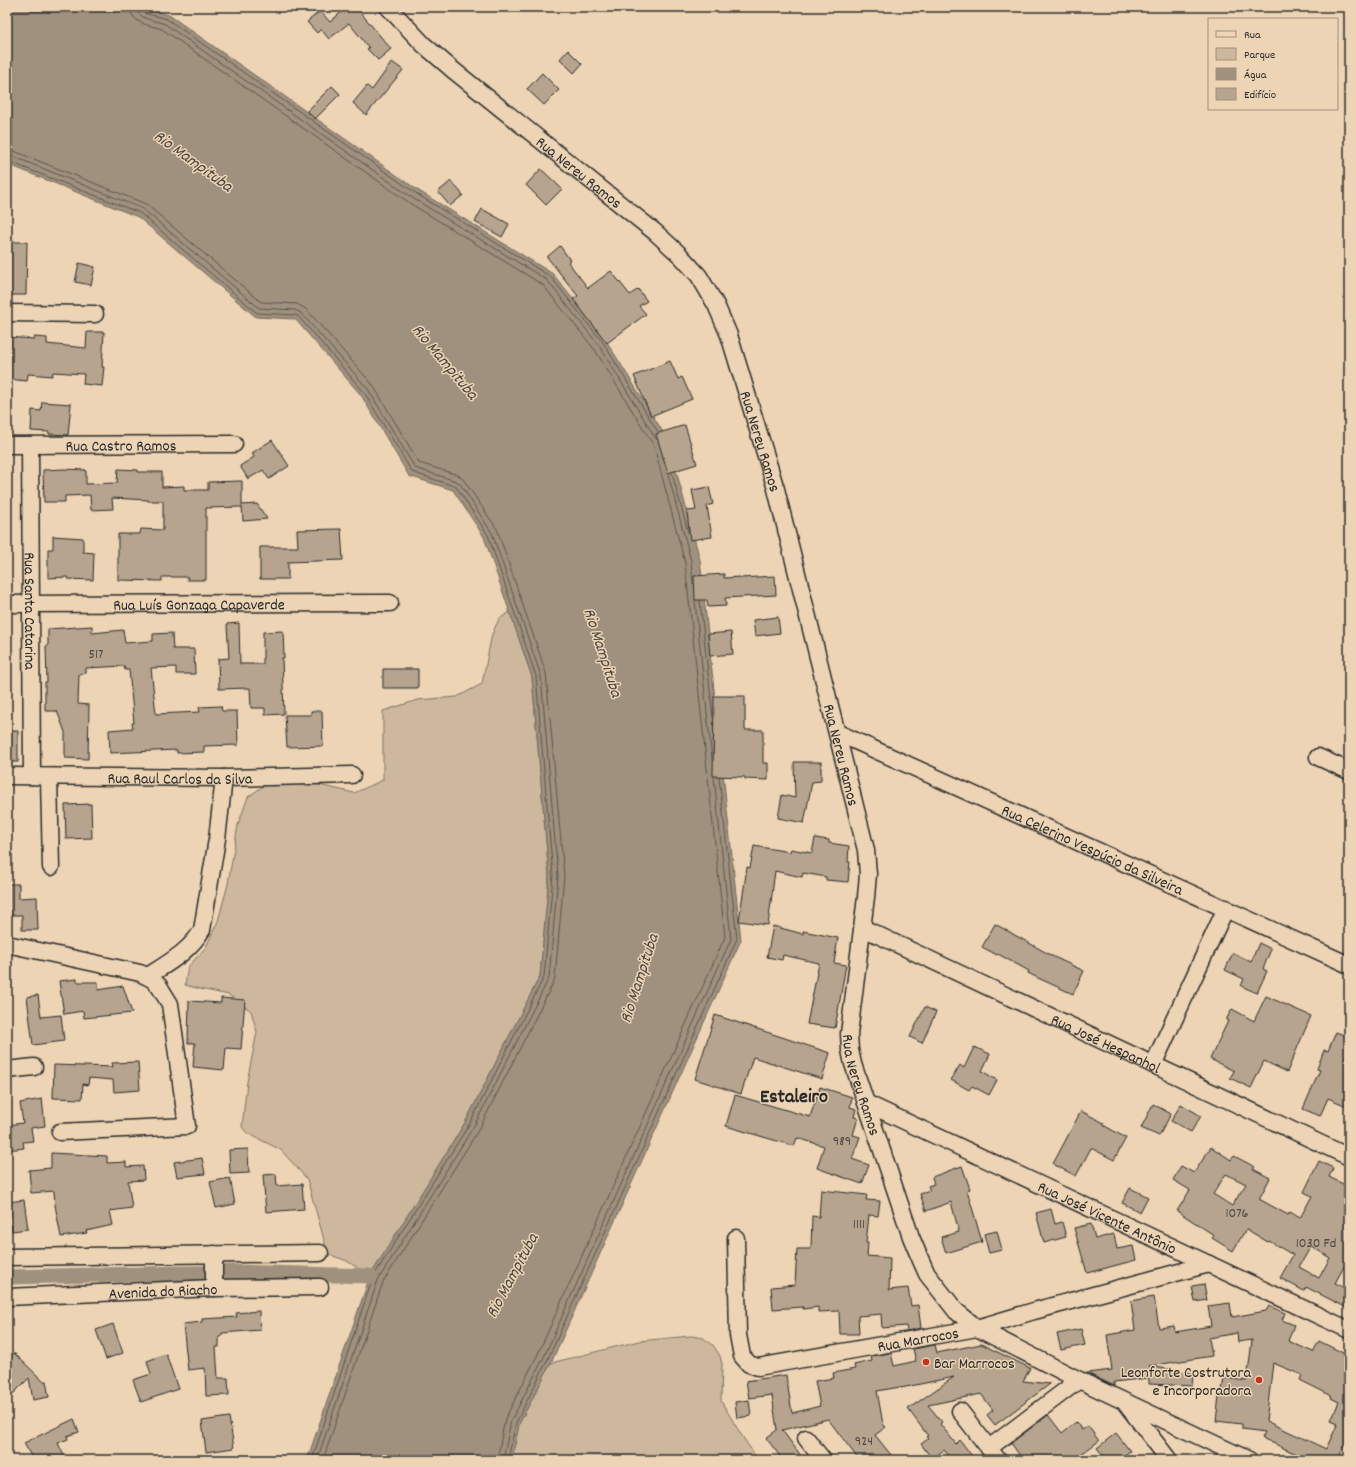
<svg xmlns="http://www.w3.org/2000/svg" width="1356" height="1467" font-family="Dekko,sans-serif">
	<rect width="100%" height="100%" fill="#ecd4b4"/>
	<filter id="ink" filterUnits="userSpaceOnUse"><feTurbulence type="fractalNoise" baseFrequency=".025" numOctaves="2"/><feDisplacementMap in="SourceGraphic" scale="8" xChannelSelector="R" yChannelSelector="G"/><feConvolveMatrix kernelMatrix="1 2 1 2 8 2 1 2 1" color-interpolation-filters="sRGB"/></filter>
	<g filter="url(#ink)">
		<path fill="#cdb89e" stroke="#7c7264" d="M 510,612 L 532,677 L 549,876 L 540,976 L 466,1121 L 370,1276 L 347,1261 L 328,1254 L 307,1179 L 281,1150 L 247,1133 L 242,1127 L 247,1082 L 257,1032 L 251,1011 L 229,995 L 200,989 L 185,985 L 188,967 L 206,947 L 218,921 L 228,884 L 238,825 L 248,797 L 266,784 L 315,784 L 354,793 L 383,780 L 383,711 L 418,700 L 457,697 L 482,684 L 492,634 L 499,619 Z
			M 691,1336 L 703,1338 L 713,1345 L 720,1356 L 722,1364 L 721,1401 L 740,1433 L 758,1460 L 512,1460 L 519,1424 L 551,1363 L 639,1341 Z"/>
		<path fill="#a0917e" stroke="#71685d" d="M 7,7 L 139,7 L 169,15 L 419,191 L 553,274 L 607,342 L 668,440 L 700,560 L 741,940 L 551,1363 L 519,1424 L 512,1460 L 307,1460 L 370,1276 L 466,1121 L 540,976 L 549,876 L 532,677 L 484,537 L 453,490 L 409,476 L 361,395 L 295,319 L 256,317 L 138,217 L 7,164 Z"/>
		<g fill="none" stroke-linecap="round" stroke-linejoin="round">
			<path stroke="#5a544c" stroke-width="1" d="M 130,7 C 131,24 149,25 162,29 L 411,204 L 543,285 L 595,350 L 654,446 L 685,563 L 725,937 L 537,1356 L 505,1419 L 497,1460
				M 136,7 C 137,20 155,20 165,24 L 414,199 L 547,280 L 600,347 L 656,439
				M 141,7 L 142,10 L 144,13 L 167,19 L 417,194 L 551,277 L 604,344 L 658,432
				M 7,150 L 14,151 L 146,204 L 261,302 L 297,304 L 306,309 L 373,385 L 419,463 L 458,475 L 463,479 L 497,529 L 546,673 L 564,876 L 555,978 L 553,983 L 479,1129 L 383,1282 L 323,1460
				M 7,156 L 12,156 L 143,209 L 259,308 L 295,310 L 301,313 L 368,389 L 415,468 L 456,481 L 461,485 L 492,533 L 541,676 L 558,876 L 549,978 L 474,1126 L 378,1280 L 317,1460
				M 7,161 L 140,213 L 257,313 L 295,315 L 298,316 L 364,392 L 412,472 L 454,486 L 457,488 L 488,535 L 536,676 L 553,876 L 544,977 L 470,1123 L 373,1277 L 312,1460
				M 672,473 L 688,532
				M 668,474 L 691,561 L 693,584
				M 695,601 L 712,759
				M 700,601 L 713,717
				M 503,1460 L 511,1421 L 543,1359 L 731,939 L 714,777
				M 508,1460 L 516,1423 L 547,1361 L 737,939 L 719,777"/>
			<path stroke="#a0917e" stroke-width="15" d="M 7,1277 L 233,1272 L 370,1276"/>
		</g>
		<path fill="#b6a48e" stroke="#2b2b2b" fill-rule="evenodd" d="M 347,7 L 356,7 L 391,49 L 378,60 L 367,49 L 369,48 L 349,23 L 329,39 L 321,29 L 317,33 L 307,22 L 320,11 L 330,22 Z
			M 568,50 L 582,64 L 574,73 L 560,59 Z
			M 392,62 L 403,70 L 366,115 L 353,103 L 367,86 L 372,90 Z
			M 542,73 L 559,90 L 544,105 L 527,89 Z
			M 332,86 L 340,94 L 315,119 L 307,111 Z
			M 541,169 L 562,189 L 546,205 L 526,185 Z
			M 451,181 L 463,195 L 450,206 L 438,192 Z
			M 482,209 L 509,224 L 502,237 L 475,222 Z
			M 7,242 L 27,242 L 26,295 L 7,295 Z
			M 560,246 L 570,260 L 568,262 L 588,288 L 611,271 L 630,295 L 638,289 L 647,301 L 639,306 L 646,314 L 607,343 L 573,299 L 578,296 L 547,257 Z
			M 79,263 L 95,267 L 91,285 L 75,282 Z
			M 87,332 L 104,332 L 102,367 L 104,367 L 102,386 L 83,384 L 84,374 L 53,372 L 52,376 L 28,374 L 27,381 L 7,379 L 7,337 L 34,339 L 34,337 L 47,338 L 47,344 L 86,348 Z
			M 670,361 L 678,379 L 682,377 L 692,399 L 651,416 L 634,376 Z
			M 42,402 L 71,404 L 68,435 L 49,434 L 49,432 L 31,431 L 32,410 L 41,411 Z
			M 685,425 L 697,464 L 668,473 L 656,434 Z
			M 272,440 L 289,466 L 269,479 L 263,470 L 248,479 L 240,466 L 254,457 L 252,453 Z
			M 64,469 L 86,470 L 86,484 L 117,483 L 118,469 L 138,470 L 138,472 L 162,472 L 162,487 L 184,486 L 184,490 L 208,490 L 208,482 L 242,481 L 242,505 L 257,504 L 267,519 L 243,521 L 242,507 L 206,508 L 206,580 L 187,580 L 188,577 L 162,577 L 162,581 L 118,580 L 118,534 L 140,534 L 141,529 L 163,530 L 163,501 L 148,501 L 148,500 L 112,498 L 113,509 L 91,510 L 90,495 L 65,496 L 65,502 L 44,502 L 43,470 Z
			M 709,487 L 713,504 L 707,506 L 712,537 L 690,540 L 687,511 L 696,510 L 692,490 Z
			M 341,529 L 343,560 L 288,562 L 288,579 L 260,579 L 260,547 L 298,547 L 297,530 Z
			M 53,536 L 83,538 L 83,552 L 94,553 L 93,580 L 68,579 L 68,577 L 48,578 L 48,549 L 53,549 Z
			M 724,574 L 724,578 L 740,577 L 741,578 L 775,576 L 776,595 L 725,598 L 726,606 L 708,607 L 707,600 L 695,600 L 694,576 Z
			M 778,617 L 780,633 L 755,636 L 753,620 Z
			M 239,623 L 240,664 L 263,664 L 263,632 L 283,631 L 284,658 L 282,658 L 284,714 L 265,715 L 265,708 L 251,708 L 250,688 L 219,689 L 218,659 L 229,658 L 227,624 Z
			M 92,626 L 92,633 L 123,630 L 125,643 L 153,641 L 153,634 L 172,633 L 173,649 L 194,649 L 195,674 L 176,674 L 176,667 L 151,668 L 156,714 L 200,712 L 199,707 L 221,706 L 222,711 L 237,711 L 238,745 L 204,746 L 204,752 L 177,753 L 177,750 L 110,753 L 109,730 L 133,728 L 132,723 L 134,723 L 129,670 L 125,670 L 124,666 L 86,668 L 86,673 L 79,674 L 78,704 L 89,705 L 88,759 L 65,758 L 65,732 L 57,711 L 45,711 L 45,682 L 47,682 L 46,646 L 48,646 L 48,629 Z
			M 731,632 L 733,654 L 710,656 L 708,634 Z
			M 383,669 L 418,669 L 418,688 L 383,688 Z
			M 714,696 L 745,696 L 745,730 L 763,730 L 763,763 L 768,763 L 768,780 L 745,779 L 745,777 L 713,776 Z
			M 311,711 L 322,711 L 323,746 L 287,747 L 285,715 L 311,715 Z
			M 7,731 L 18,731 L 18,762 L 7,762 Z
			M 794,762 L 821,762 L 821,781 L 812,782 L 804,823 L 778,818 L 782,795 L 795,798 Z
			M 91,804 L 92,838 L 66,839 L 65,805 Z
			M 815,838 L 829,840 L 829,843 L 849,846 L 848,862 L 850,862 L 848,882 L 826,880 L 826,877 L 803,873 L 802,877 L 775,871 L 768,925 L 739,921 L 747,867 L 750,868 L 754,846 L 790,852 L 791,849 L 812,853 Z
			M 7,884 L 19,884 L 19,898 L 37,897 L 38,930 L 22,930 L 22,915 L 7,915 Z
			M 995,924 L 1054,957 L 1084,971 L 1073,994 L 1038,978 L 1028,973 L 1029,971 L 998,954 L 997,955 L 982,947 Z
			M 773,926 L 803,934 L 803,931 L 838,938 L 834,963 L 846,965 L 835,1028 L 807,1024 L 819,963 L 783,955 L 782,960 L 767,957 Z
			M 1259,943 L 1271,949 L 1263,969 L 1267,971 L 1257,993 L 1241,986 L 1244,979 L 1225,970 L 1233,953 L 1251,962 Z
			M 77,979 L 77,982 L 98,982 L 98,990 L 123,986 L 132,1013 L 84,1018 L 83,1011 L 64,1014 L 59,981 Z
			M 38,995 L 41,1017 L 61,1015 L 64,1041 L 33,1045 L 27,997 Z
			M 1266,996 L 1311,1016 L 1287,1072 L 1264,1061 L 1251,1088 L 1230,1078 L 1234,1071 L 1210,1059 L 1228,1021 L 1226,1020 L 1232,1009 L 1254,1021 Z
			M 221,998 L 245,1000 L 241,1049 L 226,1048 L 224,1070 L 193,1067 L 195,1043 L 188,1043 L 189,1001 L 221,1003 Z
			M 925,1007 L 936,1012 L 922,1043 L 910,1037 Z
			M 715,1015 L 830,1053 L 822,1079 L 753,1057 L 741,1094 L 695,1079 Z
			M 1336,1032 L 1349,1037 L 1349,1048 L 1345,1058 L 1349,1060 L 1346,1068 L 1349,1069 L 1349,1107 L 1328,1098 L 1320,1116 L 1303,1109 L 1320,1070 L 1317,1069 L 1324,1050 L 1328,1051 Z
			M 974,1047 L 990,1054 L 982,1071 L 997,1080 L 989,1095 L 972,1086 L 969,1090 L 951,1080 L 960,1065 L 964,1068 Z
			M 138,1062 L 140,1090 L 114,1092 L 113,1080 L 89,1078 L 88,1085 L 83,1084 L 82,1099 L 53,1098 L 54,1065 L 113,1067 L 112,1063 Z
			M 820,1087 L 852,1097 L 850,1107 L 856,1109 L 854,1117 L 858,1118 L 853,1135 L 860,1137 L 852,1159 L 869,1165 L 862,1184 L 817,1168 L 824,1146 L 797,1138 L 794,1146 L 726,1126 L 735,1095 L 810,1117 Z
			M 42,1099 L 45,1126 L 31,1128 L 33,1141 L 23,1142 L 24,1148 L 7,1150 L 7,1125 L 23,1123 L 20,1103 Z
			M 1153,1104 L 1171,1114 L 1159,1136 L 1141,1128 Z
			M 1181,1104 L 1201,1116 L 1191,1132 L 1171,1121 Z
			M 1081,1111 L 1104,1123 L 1103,1125 L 1126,1138 L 1114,1160 L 1091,1148 L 1076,1176 L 1053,1164 Z
			M 1211,1147 L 1231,1160 L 1234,1156 L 1255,1167 L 1253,1169 L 1270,1178 L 1259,1199 L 1288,1215 L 1290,1212 L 1300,1218 L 1312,1196 L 1304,1192 L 1319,1161 L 1333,1168 L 1329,1177 L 1349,1187 L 1349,1258 L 1335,1283 L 1349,1290 L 1349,1309 L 1306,1287 L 1304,1291 L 1280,1278 L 1293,1255 L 1269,1241 L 1268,1242 L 1246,1229 L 1233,1251 L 1212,1238 L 1214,1235 L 1177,1211 L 1190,1190 L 1173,1180 L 1181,1166 L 1194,1173 ZM 1226,1174 L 1246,1184 L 1232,1206 L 1213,1194 ZM 1311,1246 L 1330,1258 L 1319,1278 L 1299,1267 Z
			M 248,1149 L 249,1173 L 230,1174 L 229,1150 Z
			M 51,1153 L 107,1156 L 107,1163 L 126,1162 L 126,1167 L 143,1166 L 144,1180 L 128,1181 L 132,1208 L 110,1211 L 113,1225 L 86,1231 L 87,1233 L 61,1237 L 55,1205 L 54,1191 L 31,1193 L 29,1170 L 51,1168 Z
			M 202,1158 L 205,1174 L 177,1177 L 174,1162 Z
			M 962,1166 L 970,1189 L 967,1190 L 982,1242 L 946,1253 L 941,1237 L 959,1232 L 951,1202 L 926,1211 L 920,1194 L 930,1191 L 928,1186 L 934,1184 L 932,1177 Z
			M 276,1174 L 277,1186 L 302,1184 L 304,1209 L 266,1212 L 263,1175 Z
			M 230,1178 L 235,1204 L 216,1208 L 210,1182 Z
			M 1130,1188 L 1148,1197 L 1140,1212 L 1122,1203 Z
			M 821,1190 L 867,1195 L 866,1200 L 880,1201 L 878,1216 L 869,1215 L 866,1243 L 868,1243 L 867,1256 L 890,1258 L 889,1290 L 908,1288 L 911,1306 L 918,1305 L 921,1328 L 907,1331 L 906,1326 L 882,1328 L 881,1314 L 858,1316 L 859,1334 L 840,1334 L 839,1311 L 818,1312 L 818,1307 L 803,1309 L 803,1307 L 773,1309 L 771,1287 L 795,1285 L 797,1249 L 811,1249 L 812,1216 L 819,1217 Z
			M 24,1200 L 28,1229 L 12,1231 L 8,1202 Z
			M 1051,1209 L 1055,1224 L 1062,1222 L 1066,1237 L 1044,1243 L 1036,1213 Z
			M 1091,1224 L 1095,1239 L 1114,1234 L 1117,1249 L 1133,1246 L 1136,1260 L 1087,1273 L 1074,1228 Z
			M 997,1231 L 1002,1250 L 989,1253 L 984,1234 Z
			M 1204,1284 L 1207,1300 L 1195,1302 L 1192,1286 Z
			M 1154,1297 L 1159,1328 L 1174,1326 L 1175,1332 L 1211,1326 L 1208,1306 L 1230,1303 L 1232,1317 L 1266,1311 L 1269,1306 L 1285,1313 L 1282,1320 L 1294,1325 L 1288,1341 L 1313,1352 L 1319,1341 L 1349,1356 L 1349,1436 L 1340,1455 L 1349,1460 L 1309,1460 L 1262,1438 L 1265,1432 L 1242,1429 L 1242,1424 L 1216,1421 L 1219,1396 L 1221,1396 L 1224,1378 L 1247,1381 L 1252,1340 L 1238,1342 L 1237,1333 L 1209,1338 L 1212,1356 L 1149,1366 L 1193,1373 L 1192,1386 L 1149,1384 L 1149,1378 L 1114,1382 L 1114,1386 L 1087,1373 L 1112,1370 L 1107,1335 L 1135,1330 L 1131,1301 ZM 1273,1363 L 1302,1375 L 1300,1380 L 1332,1396 L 1331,1398 L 1339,1402 L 1331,1420 L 1338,1423 L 1326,1449 L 1266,1421 Z
			M 259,1311 L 260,1330 L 222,1333 L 222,1336 L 219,1337 L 219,1347 L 216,1347 L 218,1378 L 228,1378 L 229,1395 L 206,1396 L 205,1368 L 188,1370 L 183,1324 L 202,1322 L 202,1319 L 237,1317 L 236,1313 Z
			M 113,1324 L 123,1353 L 106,1359 L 96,1330 Z
			M 1081,1329 L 1085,1345 L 1061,1350 L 1057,1334 Z
			M 981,1344 L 1030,1368 L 1023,1381 L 1050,1384 L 995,1425 L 987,1415 L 993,1410 L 981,1394 L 928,1405 L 942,1422 L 940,1424 L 956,1444 L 960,1440 L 975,1460 L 952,1460 L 944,1450 L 932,1459 L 921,1444 L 928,1439 L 926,1437 L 928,1436 L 908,1409 L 954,1377 L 901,1388 L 900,1387 L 877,1391 L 883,1424 L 886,1427 L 875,1435 L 895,1460 L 859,1460 L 828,1419 L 782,1430 L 804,1460 L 783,1460 L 766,1438 L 777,1430 L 772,1395 L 749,1398 L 746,1381 L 786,1375 L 792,1413 L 820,1406 L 815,1381 L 834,1378 L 833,1373 L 855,1369 L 854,1365 L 872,1361 L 871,1356 L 891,1353 L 894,1366 L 916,1361 L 913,1349 L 935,1345 L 937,1353 Z
			M 14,1353 L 43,1381 L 46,1381 L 49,1397 L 33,1400 L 29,1378 L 7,1400 L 7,1361 Z
			M 166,1354 L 178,1389 L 141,1402 L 133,1380 L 151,1374 L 147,1361 Z
			M 749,1400 L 751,1416 L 737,1418 L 735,1402 Z
			M 1048,1415 L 1062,1433 L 1076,1422 L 1082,1430 L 1088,1426 L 1099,1441 L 1073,1460 L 1023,1460 L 1011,1443 Z
			M 229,1417 L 234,1448 L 206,1452 L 202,1421 Z
			M 74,1419 L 79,1432 L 67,1436 L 68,1439 L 58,1443 L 66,1460 L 33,1460 L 24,1443 Z
			M 1116,1433 L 1130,1451 L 1118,1460 L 1107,1460 L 1097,1448 Z"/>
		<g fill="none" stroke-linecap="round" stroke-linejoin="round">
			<defs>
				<g id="minor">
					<path id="s1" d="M 388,7 L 424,45 L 453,70 L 655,232 L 680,255 L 699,276 L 716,305 L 729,335 L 776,489 L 866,850 L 868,874 L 866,897 L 849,1034 L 850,1050 L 853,1064 L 911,1237 L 919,1256 L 927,1274 L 956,1311 L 977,1328 L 1079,1380 L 1249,1460"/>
					<path d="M 7,313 L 95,314"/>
					<path id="s2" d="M 7,445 L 234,444"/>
					<path id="s3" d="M 30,445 L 32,776"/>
					<path id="s4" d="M 7,604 L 390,603"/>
					<path id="s5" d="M 838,733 L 1349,965"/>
					<path d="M 1318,757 L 1349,771"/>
					<path id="s6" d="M 7,776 L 224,778 L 352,775"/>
					<path d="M 49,777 L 51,867"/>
					<path id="s7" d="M 863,928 L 1349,1157"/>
					<path d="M 7,944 L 140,973 L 152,979 L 159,986 L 170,1004 L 187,1126 L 60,1132"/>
					<path d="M 148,976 C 168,963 189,952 202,930 L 217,839 L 224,778"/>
					<path d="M 1153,1065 L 1226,908"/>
					<path d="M 7,1070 L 34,1067"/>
					<path id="s8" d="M 866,1103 L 1349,1330"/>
					<path id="s9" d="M 736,1238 L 738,1335 L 742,1356 L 749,1364 L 758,1367 L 977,1328 L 1034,1311 L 1209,1264"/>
					<path d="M 214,1254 L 214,1288"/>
					<path d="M 7,1257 L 320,1253"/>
					<path id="s10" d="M 7,1297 L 214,1288 L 320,1287"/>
					<path d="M 1126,1404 L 1169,1460"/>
					<path d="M 960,1411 L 998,1460"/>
					<path d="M 806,1438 L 823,1460"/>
					<path d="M 989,1448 L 1079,1380"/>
				</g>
			</defs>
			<use href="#minor" stroke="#2b2b2b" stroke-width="19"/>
			<use href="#minor" stroke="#ecd4b4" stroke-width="16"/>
		</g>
	</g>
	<g fill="#c8321e" stroke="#ecd4b4" stroke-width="1.5">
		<circle cx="926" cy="1362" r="4"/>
		<circle cx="1259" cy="1380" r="4"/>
	</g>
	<g text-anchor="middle" stroke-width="3" stroke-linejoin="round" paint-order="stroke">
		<g font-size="14" fill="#4e4944">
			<text x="96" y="658">517</text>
			<text x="842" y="1145">989</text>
			<text x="1237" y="1217">1076</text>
			<text x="859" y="1228">1111</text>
			<text x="1316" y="1247">1030 Fd</text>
			<text x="864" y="1445">924</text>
		</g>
		<g font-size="16" fill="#2b2b2b" stroke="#ecd4b4">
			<text dy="6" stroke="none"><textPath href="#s1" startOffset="253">Rua Nereu Ramos</textPath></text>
			<text dy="6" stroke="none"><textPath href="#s1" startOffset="589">Rua Nereu Ramos</textPath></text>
			<text dy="6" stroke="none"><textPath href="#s2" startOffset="114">Rua Castro Ramos</textPath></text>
			<text dy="6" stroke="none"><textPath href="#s4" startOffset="192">Rua Luís Gonzaga Capaverde</textPath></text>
			<text dy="6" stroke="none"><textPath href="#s3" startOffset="166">Rua Santa Catarina</textPath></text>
			<text dy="6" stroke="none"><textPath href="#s1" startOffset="913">Rua Nereu Ramos</textPath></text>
			<text dy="6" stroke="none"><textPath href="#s6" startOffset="173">Rua Raul Carlos da Silva</textPath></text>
			<text dy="6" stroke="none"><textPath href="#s5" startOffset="280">Rua Celerino Vespúcio da Silveira</textPath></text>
			<text dy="6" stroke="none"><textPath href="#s7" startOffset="269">Rua José Hespanhol</textPath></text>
			<text dy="6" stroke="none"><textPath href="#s1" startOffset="1249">Rua Nereu Ramos</textPath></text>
			<text dy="6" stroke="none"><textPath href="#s8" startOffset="267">Rua José Vicente Antônio</textPath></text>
			<text dy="6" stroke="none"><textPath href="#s10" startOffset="156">Avenida do Riacho</textPath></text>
			<text dy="6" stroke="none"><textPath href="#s9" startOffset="301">Rua Marrocos</textPath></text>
		</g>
		<g font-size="16" fill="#2b2b2b" stroke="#ecd4b4" text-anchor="start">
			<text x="934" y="1368">Bar Marrocos</text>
			<text x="1251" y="1377" text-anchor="end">Leonforte Costrutora<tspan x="1251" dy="18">e Incorporadora</tspan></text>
		</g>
		<g font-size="17" font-style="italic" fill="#484440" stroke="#ecd4b4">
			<text transform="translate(194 160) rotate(36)" y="6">Rio Mampituba</text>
			<text transform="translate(446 361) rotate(50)" y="6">Rio Mampituba</text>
			<text transform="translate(604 652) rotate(72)" y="6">Rio Mampituba</text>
			<text transform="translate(638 978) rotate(-72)" y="6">Rio Mampituba</text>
			<text transform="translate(511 1275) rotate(-62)" y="6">Rio Mampituba</text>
		</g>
		<g font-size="20" font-weight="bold" fill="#2b2b2b" stroke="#ecd4b4">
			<text x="794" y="1102">Estaleiro</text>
		</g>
	</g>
	<rect width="1356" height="1467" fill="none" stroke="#ecd4b4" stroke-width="24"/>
	<rect x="12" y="12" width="1332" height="1443" fill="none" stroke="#2b2b2b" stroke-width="1.5" filter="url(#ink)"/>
	<rect x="1208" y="18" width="130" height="92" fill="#ecd4b4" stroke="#9f907d"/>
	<rect x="1216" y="31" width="20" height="6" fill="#ecd4b4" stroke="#9f907d"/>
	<text x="1244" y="38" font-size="12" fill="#2b2b2b">Rua</text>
	<rect x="1216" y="48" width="20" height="12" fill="#cdb89e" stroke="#9f907d"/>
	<text x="1244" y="58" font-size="12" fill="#2b2b2b">Parque</text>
	<rect x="1216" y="68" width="20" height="12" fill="#a0917e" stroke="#9f907d"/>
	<text x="1244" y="78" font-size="12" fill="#2b2b2b">Água</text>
	<rect x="1216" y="88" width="20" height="12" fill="#b6a48e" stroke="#9f907d"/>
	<text x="1244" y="98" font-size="12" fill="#2b2b2b">Edifício</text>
</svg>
